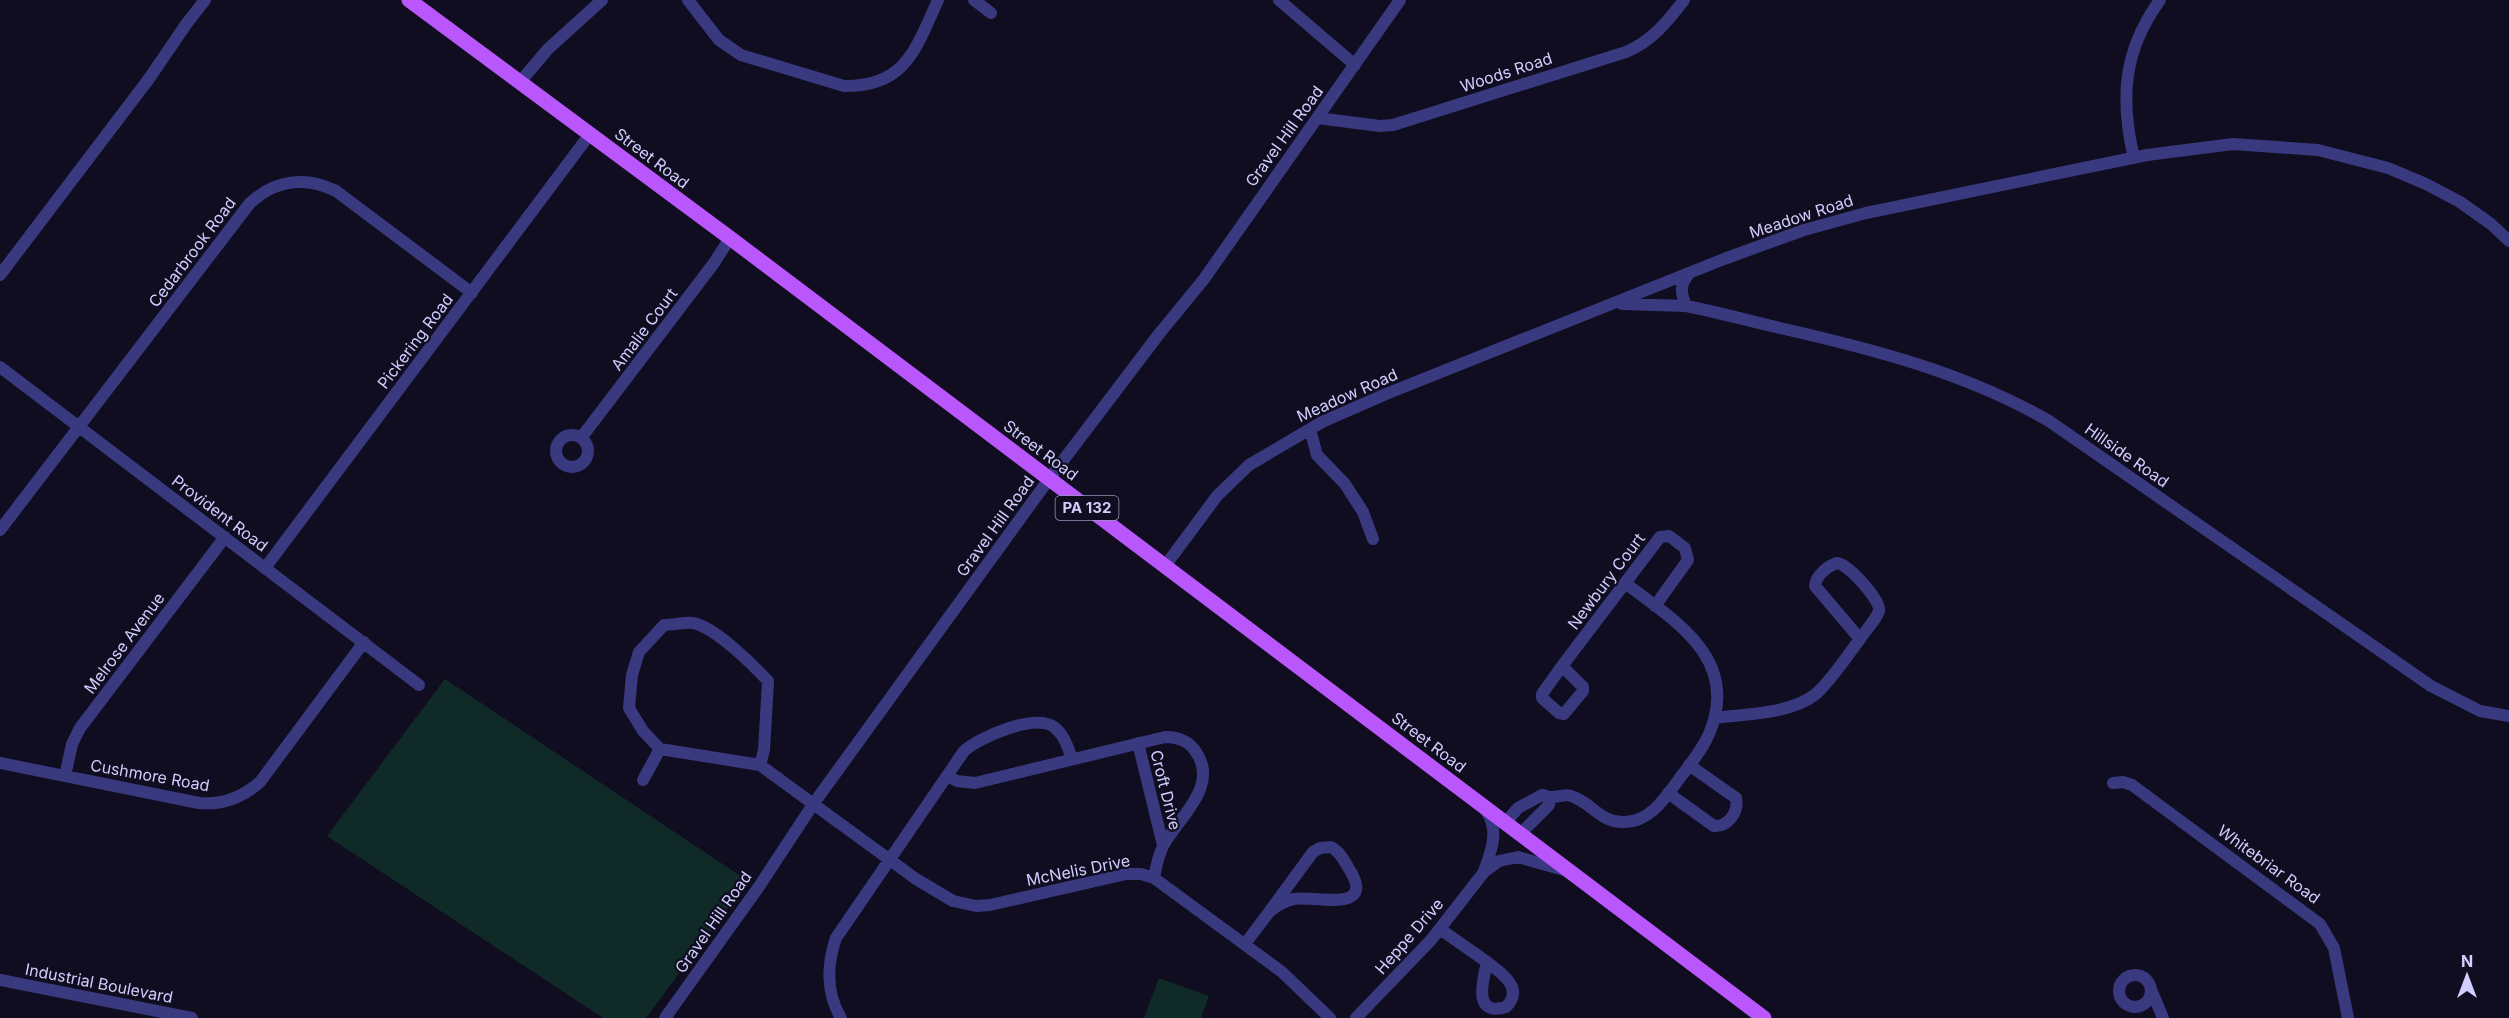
<svg xmlns="http://www.w3.org/2000/svg" width="2509" height="1018" font-family="Inter,sans-serif">
	<rect width="100%" height="100%" fill="#100d20"/>
	<path fill="#102a28" d="M 445,679 L 748,881 L 646,1018 L 603,1018 L 327,836 Z
		M 1159,978 L 1209,996 L 1201,1018 L 1144,1018 Z"/>
	<g fill="none" stroke-linecap="round" stroke-linejoin="round">
		<path stroke="#39397f" stroke-width="12" d="M 688,0 L 719,40 L 741,55 L 844,86 C 906,87 916,48 938,0
			M 974,0 L 991,13
			M 1279,0 L 1355,65
			M 520,82 L 548,49 L 602,0
			M 1317,118 L 1380,126 L 1393,125 L 1626,52 C 1652,41 1667,22 1684,0
			M 2134,158 C 2120,99 2123,51 2160,0
			M 0,275 L 148,80 L 187,23 L 205,0
			M 1622,304 L 1686,306 C 1681,293 1679,285 1689,274
			M 1686,306 C 1718,312 1749,321 1780,328 C 1873,349 1966,373 2049,421 L 2431,686 L 2480,711 L 2509,716
			M 0,367 L 419,685
			M 1310,429 L 1317,455 L 1345,484 L 1363,512 L 1373,539
			M556 451a16 16 0 1 1 32 0a16 16 0 1 1-32 0Z
			M 581,438 L 714,263 L 730,238
			M 0,530 L 250,203 C 275,180 305,176 336,191 L 472,293
			M 1837,563 C 1848,564 1881,600 1879,611 C 1876,620 1865,631 1860,639 L 1815,586 C 1816,575 1828,566 1837,563 Z
			M 1165,566 L 1217,496 L 1249,465 L 1322,422 L 1386,394 L 1724,259 L 1804,230 L 1866,213 L 2147,155 L 2233,144 L 2318,150 L 2388,168 L 2426,184 L 2460,202 L 2491,224 L 2509,241
			M 265,568 L 590,134
			M 1562,666 L 1660,537 L 1669,536 L 1685,548 L 1688,560 L 1655,606
			M 1562,666 L 1583,687 L 1583,691 L 1564,714 L 1559,713 L 1542,698 L 1542,694 Z
			M 1715,718 C 1746,714 1797,714 1820,690 C 1835,675 1847,656 1860,639
			M 1138,743 L 1163,845
			M 0,763 L 199,803 C 222,805 243,797 260,782 L 364,642
			M 760,765 L 764,750 L 768,681 C 753,665 715,627 693,623 C 685,622 673,625 664,625 L 639,652 L 632,675 L 629,708 L 643,731 L 660,749 L 760,765 L 916,879 L 953,901 L 976,906 L 990,905 L 1126,874 L 1141,874 L 1154,878 L 1282,972 L 1330,1018
			M 65,776 L 72,744 L 80,728 L 225,537
			M 947,776 L 957,781 L 975,783 L 1165,737 C 1177,737 1189,741 1196,752 C 1220,787 1177,819 1163,846 C 1158,856 1156,867 1154,878
			M 643,780 L 660,749
			M 2113,783 L 2123,782 L 2132,785 L 2320,924 L 2334,948 L 2348,1018
			M 1668,793 L 1714,826 C 1728,827 1739,812 1736,798 L 1689,765
			M 1505,823 L 1518,808 L 1542,795 C 1545,795 1547,797 1550,797 C 1560,798 1565,792 1576,798 C 1594,806 1602,823 1624,822 C 1650,822 1665,798 1679,779 C 1690,765 1702,750 1709,734 C 1741,659 1675,621 1625,583
			M 1520,834 L 1549,805 L 1549,798
			M 1331,847 C 1341,852 1345,863 1351,872 C 1375,914 1311,895 1294,899 C 1284,901 1277,905 1269,912 L 1313,852 L 1320,848 Z
			M 1484,871 C 1491,852 1500,829 1486,811
			M 1440,929 L 1487,962
			M 1245,944 L 1269,912
			M 1487,962 C 1501,973 1525,988 1506,1007 C 1472,1017 1483,980 1487,962 Z
			M2119 991a16 16 0 1 1 32 0a16 16 0 1 1-32 0Z
			M 0,980 L 192,1018
			M 2151,989 L 2163,1018
			M 665,1018 L 758,888 L 814,803 L 1049,479 L 1159,334 L 1204,279 L 1400,0
			M 841,1018 C 826,993 827,964 836,938 L 964,751 C 980,737 1035,713 1054,727 C 1064,734 1068,748 1072,759
			M 1356,1018 L 1431,940 L 1484,872 L 1499,861 L 1518,857 L 1564,870"/>
		<path stroke="#b956fc" stroke-width="15" d="M 409,0 L 730,238 L 1764,1018"/>
	</g>
	<g text-anchor="middle" stroke-width="4.5" stroke-linejoin="round" paint-order="stroke">
		<rect fill="#100d20" stroke="#9793bb" stroke-width="1.5" x="1055.5" y="496" width="63" height="24" rx="4.5"/>
		<g font-size="15" font-weight="bold" fill="#d1cdfe">
			<text x="1087" y="513">PA 132</text>
		</g>
		<g font-size="16" fill="#d1cdfe" stroke="#100d20">
			<text transform="translate(1506 72) rotate(-18)" y="6">Woods Road</text>
			<text transform="translate(1284 136) rotate(-54)" y="6">Gravel Hill Road</text>
			<text transform="translate(652 158) rotate(37)" y="6">Street Road</text>
			<text transform="translate(1801 216) rotate(-18)" y="6">Meadow Road</text>
			<text transform="translate(192 252) rotate(-53)" y="6">Cedarbrook Road</text>
			<text transform="translate(644 329) rotate(-53)" y="6">Amalie Court</text>
			<text transform="translate(415 341) rotate(-53)" y="6">Pickering Road</text>
			<text transform="translate(1347 395) rotate(-24)" y="6">Meadow Road</text>
			<text transform="translate(1041 450) rotate(37)" y="6">Street Road</text>
			<text transform="translate(2127 455) rotate(35)" y="6">Hillside Road</text>
			<text transform="translate(220 513) rotate(37)" y="6">Provident Road</text>
			<text transform="translate(995 526) rotate(-54)" y="6">Gravel Hill Road</text>
			<text transform="translate(1606 581) rotate(-53)" y="6">Newbury Court</text>
			<text transform="translate(124 643) rotate(-53)" y="6">Melrose Avenue</text>
			<text transform="translate(1429 742) rotate(37)" y="6">Street Road</text>
			<text transform="translate(150 775) rotate(10)" y="6">Cushmore Road</text>
			<text transform="translate(1166 790) rotate(76)" y="6">Croft Drive</text>
			<text transform="translate(2269 864) rotate(36)" y="6">Whitebriar Road</text>
			<text transform="translate(1078 870) rotate(-11)" y="6">McNelis Drive</text>
			<text transform="translate(713 922) rotate(-55)" y="6">Gravel Hill Road</text>
			<text transform="translate(1409 936) rotate(-49)" y="6">Heppe Drive</text>
			<text transform="translate(99 983) rotate(11)" y="6">Industrial Boulevard</text>
		</g>
	</g>
	<g transform="translate(2467 976)" stroke="#100d20" stroke-width="4.5" paint-order="stroke">
	<path d="M0-4.5L10 22L0 15L-10 22Z" fill="#d1cdfe"/>
	<text y="-9" font-size="16" font-weight="bold" text-anchor="middle" fill="#d1cdfe">N</text>
	</g>
</svg>
